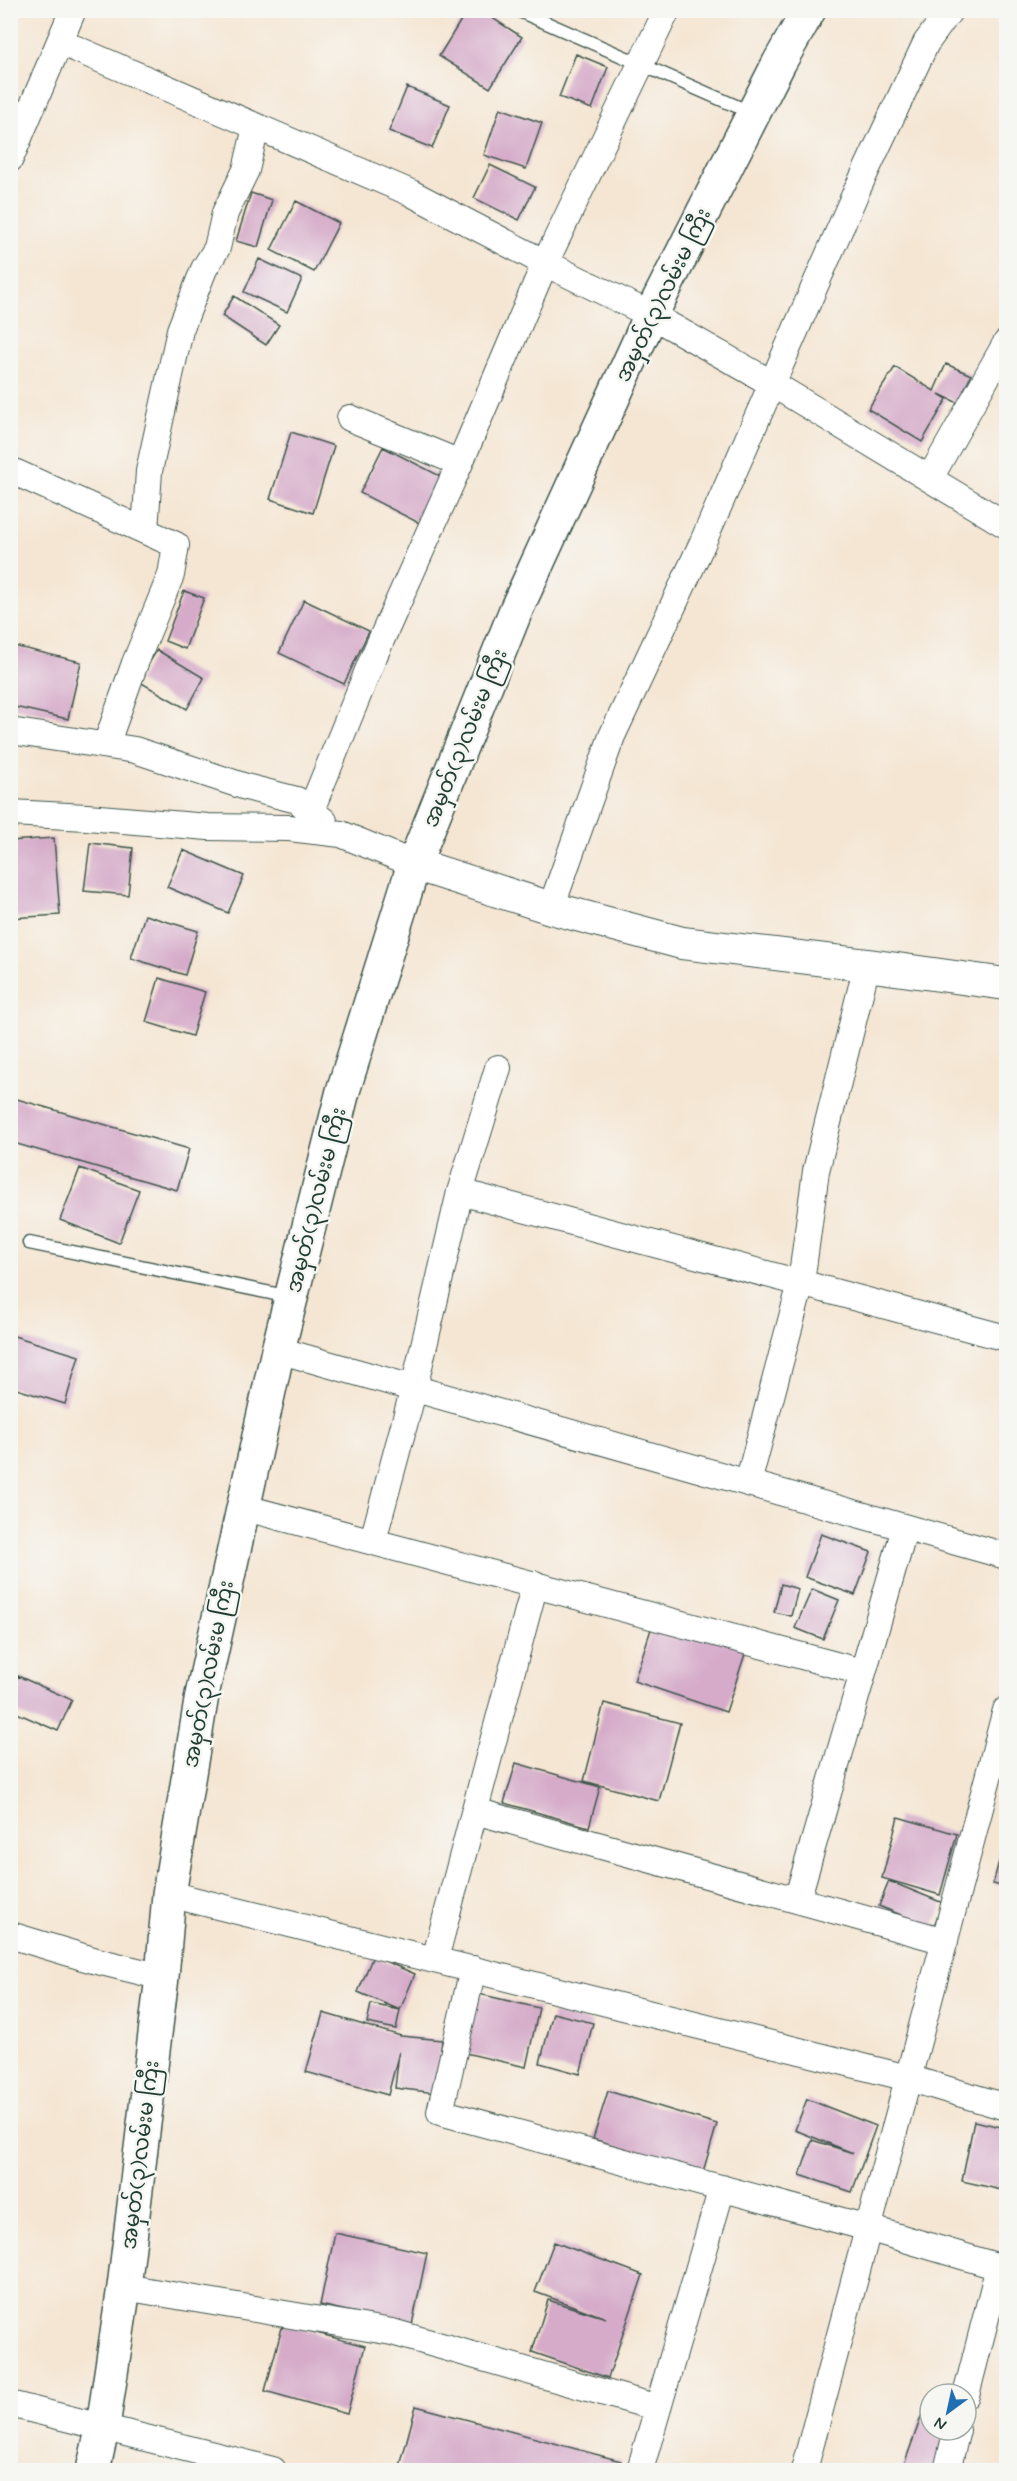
<svg xmlns="http://www.w3.org/2000/svg" width="1017" height="2481" font-family="Mynerve,'Noto Sans Myanmar',sans-serif">
	<rect width="100%" height="100%" fill="#f6f6f2"/>
	<filter id="ink" filterUnits="userSpaceOnUse"><feTurbulence type="fractalNoise" baseFrequency=".0167" numOctaves="2"/><feDisplacementMap in="SourceGraphic" scale="12" xChannelSelector="R" yChannelSelector="G"/><feConvolveMatrix kernelMatrix="1 2 1 2 8 2 1 2 1" color-interpolation-filters="sRGB"/></filter>
	<filter id="wash" filterUnits="userSpaceOnUse"><feTurbulence type="fractalNoise" baseFrequency=".008" numOctaves="4" result="noise"/><feDisplacementMap in="SourceGraphic" scale="24" xChannelSelector="R" yChannelSelector="G"/><feGaussianBlur stdDeviation="1.35" result="paint"/><feColorMatrix in="noise" values="0 0 0 0 0 0 0 0 0 0 0 0 0 0 0 0 0 1.4 0 .05"/><feComposite in="paint" operator="in"/></filter>
	<g filter="url(#wash)">
		<rect width="100%" height="100%" fill="#f5e6d3"/>
		<g id="blocks">
			<path fill="#d5abc9" d="M 467,10 L 480,10 L 522,37 L 490,88 L 439,56 Z
				M 576,54 L 608,67 L 592,109 L 559,97 Z
				M 407,87 L 450,105 L 432,148 L 389,131 Z
				M 500,108 L 542,123 L 526,169 L 484,155 Z
				M 490,165 L 535,187 L 519,220 L 474,198 Z
				M 251,193 L 272,200 L 258,247 L 236,241 Z
				M 296,201 L 339,223 L 314,272 L 271,250 Z
				M 259,259 L 302,279 L 287,312 L 244,292 Z
				M 234,296 L 279,325 L 266,345 L 222,316 Z
				M 946,364 L 971,375 L 958,403 L 939,394 L 947,399 L 922,442 L 868,409 L 895,367 L 934,391 Z
				M 291,432 L 334,446 L 313,513 L 270,499 Z
				M 383,447 L 444,478 L 421,524 L 360,493 Z
				M 184,591 L 204,598 L 185,649 L 165,641 Z
				M 304,600 L 369,631 L 344,684 L 279,653 Z
				M 10,605 L 15,606 L 11,621 L 10,621 Z
				M 10,645 L 81,662 L 68,719 L 10,706 Z
				M 157,650 L 204,678 L 187,709 L 138,681 Z
				M 54,838 L 60,915 L 10,918 L 10,841 Z
				M 90,843 L 133,848 L 128,895 L 84,891 Z
				M 183,850 L 244,876 L 228,913 L 167,887 Z
				M 145,915 L 198,931 L 185,975 L 131,958 Z
				M 159,978 L 205,992 L 192,1036 L 146,1022 Z
				M 10,1097 L 189,1149 L 177,1190 L 10,1142 Z
				M 80,1168 L 139,1190 L 119,1243 L 60,1220 Z
				M 14,1336 L 79,1356 L 65,1404 L 10,1387 L 10,1349 Z
				M 821,1534 L 871,1552 L 855,1595 L 805,1577 Z
				M 781,1584 L 798,1589 L 791,1616 L 774,1612 Z
				M 812,1589 L 839,1600 L 823,1639 L 795,1628 Z
				M 655,1617 L 747,1648 L 726,1712 L 634,1681 Z
				M 18,1676 L 72,1700 L 58,1731 L 10,1710 L 10,1691 Z
				M 604,1703 L 680,1723 L 659,1801 L 584,1781 Z
				M 516,1763 L 600,1787 L 589,1827 L 504,1803 Z
				M 898,1817 L 957,1834 L 940,1895 L 882,1878 Z
				M 1006,1835 L 1006,1887 L 993,1884 Z
				M 889,1881 L 943,1903 L 933,1928 L 879,1906 Z
				M 373,1956 L 415,1974 L 400,2010 L 396,2029 L 367,2023 L 371,2004 L 400,2010 L 358,1992 Z
				M 479,1994 L 539,2008 L 526,2067 L 465,2053 Z
				M 323,2013 L 401,2036 L 442,2040 L 436,2093 L 395,2088 L 399,2052 L 388,2095 L 306,2072 Z
				M 553,2013 L 593,2023 L 580,2074 L 540,2063 Z
				M 608,2091 L 717,2124 L 703,2172 L 593,2139 Z
				M 807,2099 L 876,2126 L 852,2192 L 800,2175 L 812,2140 L 853,2153 L 795,2130 Z
				M 974,2121 L 1006,2128 L 1006,2158 L 1002,2180 L 1006,2169 L 1006,2191 L 962,2181 Z
				M 335,2233 L 427,2253 L 412,2325 L 320,2305 Z
				M 554,2242 L 643,2275 L 608,2378 L 532,2352 L 548,2300 L 606,2318 L 535,2292 Z
				M 283,2324 L 365,2346 L 347,2414 L 265,2391 Z
				M 927,2401 L 930,2402 L 930,2430 L 950,2430 L 936,2470 L 902,2470 Z
				M 416,2406 L 621,2461 L 619,2470 L 399,2470 Z"/>
		</g>
	</g>
	<g filter="url(#ink)">
		<use href="#blocks" fill-opacity="0" stroke="#3f564c" stroke-width="1.5"/>
		<g fill="none" stroke-linecap="round" stroke-linejoin="round">
			<defs>
				<path id="service" d="M 517,10 L 752,113
					M 29,1243 L 290,1297"/>
				<path id="minor" d="M 60,42 L 411,193 L 545,263 L 651,315 L 771,383 L 1006,525
					M 10,159 L 73,10
					M 350,418 L 460,463
					M 10,470 L 176,545 L 171,575 L 135,663 L 106,745
					M 930,478 L 1006,343
					M 145,531 L 149,471 L 180,330 L 204,269 L 217,248 L 225,213 L 246,170 L 256,127
					M 10,731 L 135,750 L 246,787 L 297,800 L 324,821
					M 311,810 L 374,656 L 460,463 L 545,263 L 667,10
					M 10,813 L 87,817 L 208,827 L 289,828 L 341,834 L 414,864
					M 551,908 L 612,736 L 702,544 L 856,192 L 926,43 L 950,10
					M 460,1192 L 1006,1338
					M 278,1350 L 1006,1556
					M 748,1483 L 801,1283 L 816,1171 L 867,965
					M 242,1507 L 862,1672
					M 373,1540 L 414,1388 L 460,1192 L 498,1068
					M 475,1811 L 945,1941
					M 169,1894 L 908,2078 L 1006,2107
					M 797,1900 L 905,1528
					M 10,1935 L 93,1960 L 162,1977
					M 435,1959 L 535,1584
					M 473,1969 L 440,2112 L 868,2228 L 1006,2269
					M 124,2287 L 392,2332 L 658,2408
					M 966,2395 L 999,2267
					M 10,2404 L 273,2470
					M 640,2470 L 722,2188
					M 804,2470 L 1006,1710
					M 947,2470 L 957,2430"/>
				<path id="tertiary" d="M 414,864 L 551,908 L 682,943 L 867,965 L 1006,984"/>
				<path id="primary" d="M 93,2470 L 103,2426 L 124,2287 L 162,1977 L 169,1894 L 202,1695 L 278,1350 L 343,1091 L 414,864 L 516,610 L 651,315 L 779,63 L 809,10"/>
			</defs>
			<use href="#service" stroke="#3f564c" stroke-width="15"/>
			<use href="#minor" stroke="#3f564c" stroke-width="28"/>
			<use href="#tertiary" stroke="#3f564c" stroke-width="34"/>
			<use href="#primary" stroke="#3f564c" stroke-width="36"/>
			<use href="#service" stroke="#fff" stroke-width="12"/>
			<use href="#minor" stroke="#fff" stroke-width="26"/>
			<use href="#tertiary" stroke="#fff" stroke-width="32"/>
			<use href="#primary" stroke="#fff" stroke-width="33"/>
		</g>
	</g>
	<g text-anchor="middle" stroke-width="5" stroke-linejoin="round" paint-order="stroke">
		<g font-size="21" fill="#1f3d34" stroke="#f6f6f2">
			<text transform="translate(663 295) rotate(-64)" y="7">အမှတ်(၃)လမ်းမ ကြီး</text>
			<text transform="translate(465 738) rotate(-68)" y="7">အမှတ်(၃)လမ်းမ ကြီး</text>
			<text transform="translate(316 1200) rotate(-76)" y="7">အမှတ်(၃)လမ်းမ ကြီး</text>
			<text transform="translate(208 1674) rotate(-79)" y="7">အမှတ်(၃)လမ်းမ ကြီး</text>
			<text transform="translate(140 2155) rotate(-83)" y="7">အမှတ်(၃)လမ်းမ ကြီး</text>
		</g>
	</g>
	<rect width="1017" height="2481" fill="none" stroke="#f6f6f2" stroke-width="36"/>
	<g transform="translate(948 2412) rotate(213)"><circle r="28" fill="#f6f6f2" stroke="#a0aca6" stroke-width="1.5"/>
	<path d="M0-4.5L10 22L0 15L-10 22Z" fill="#1f6fb2"/>
	<text y="-9" font-size="16" font-weight="bold" text-anchor="middle" fill="#1f3d34">N</text>
	</g>
</svg>
